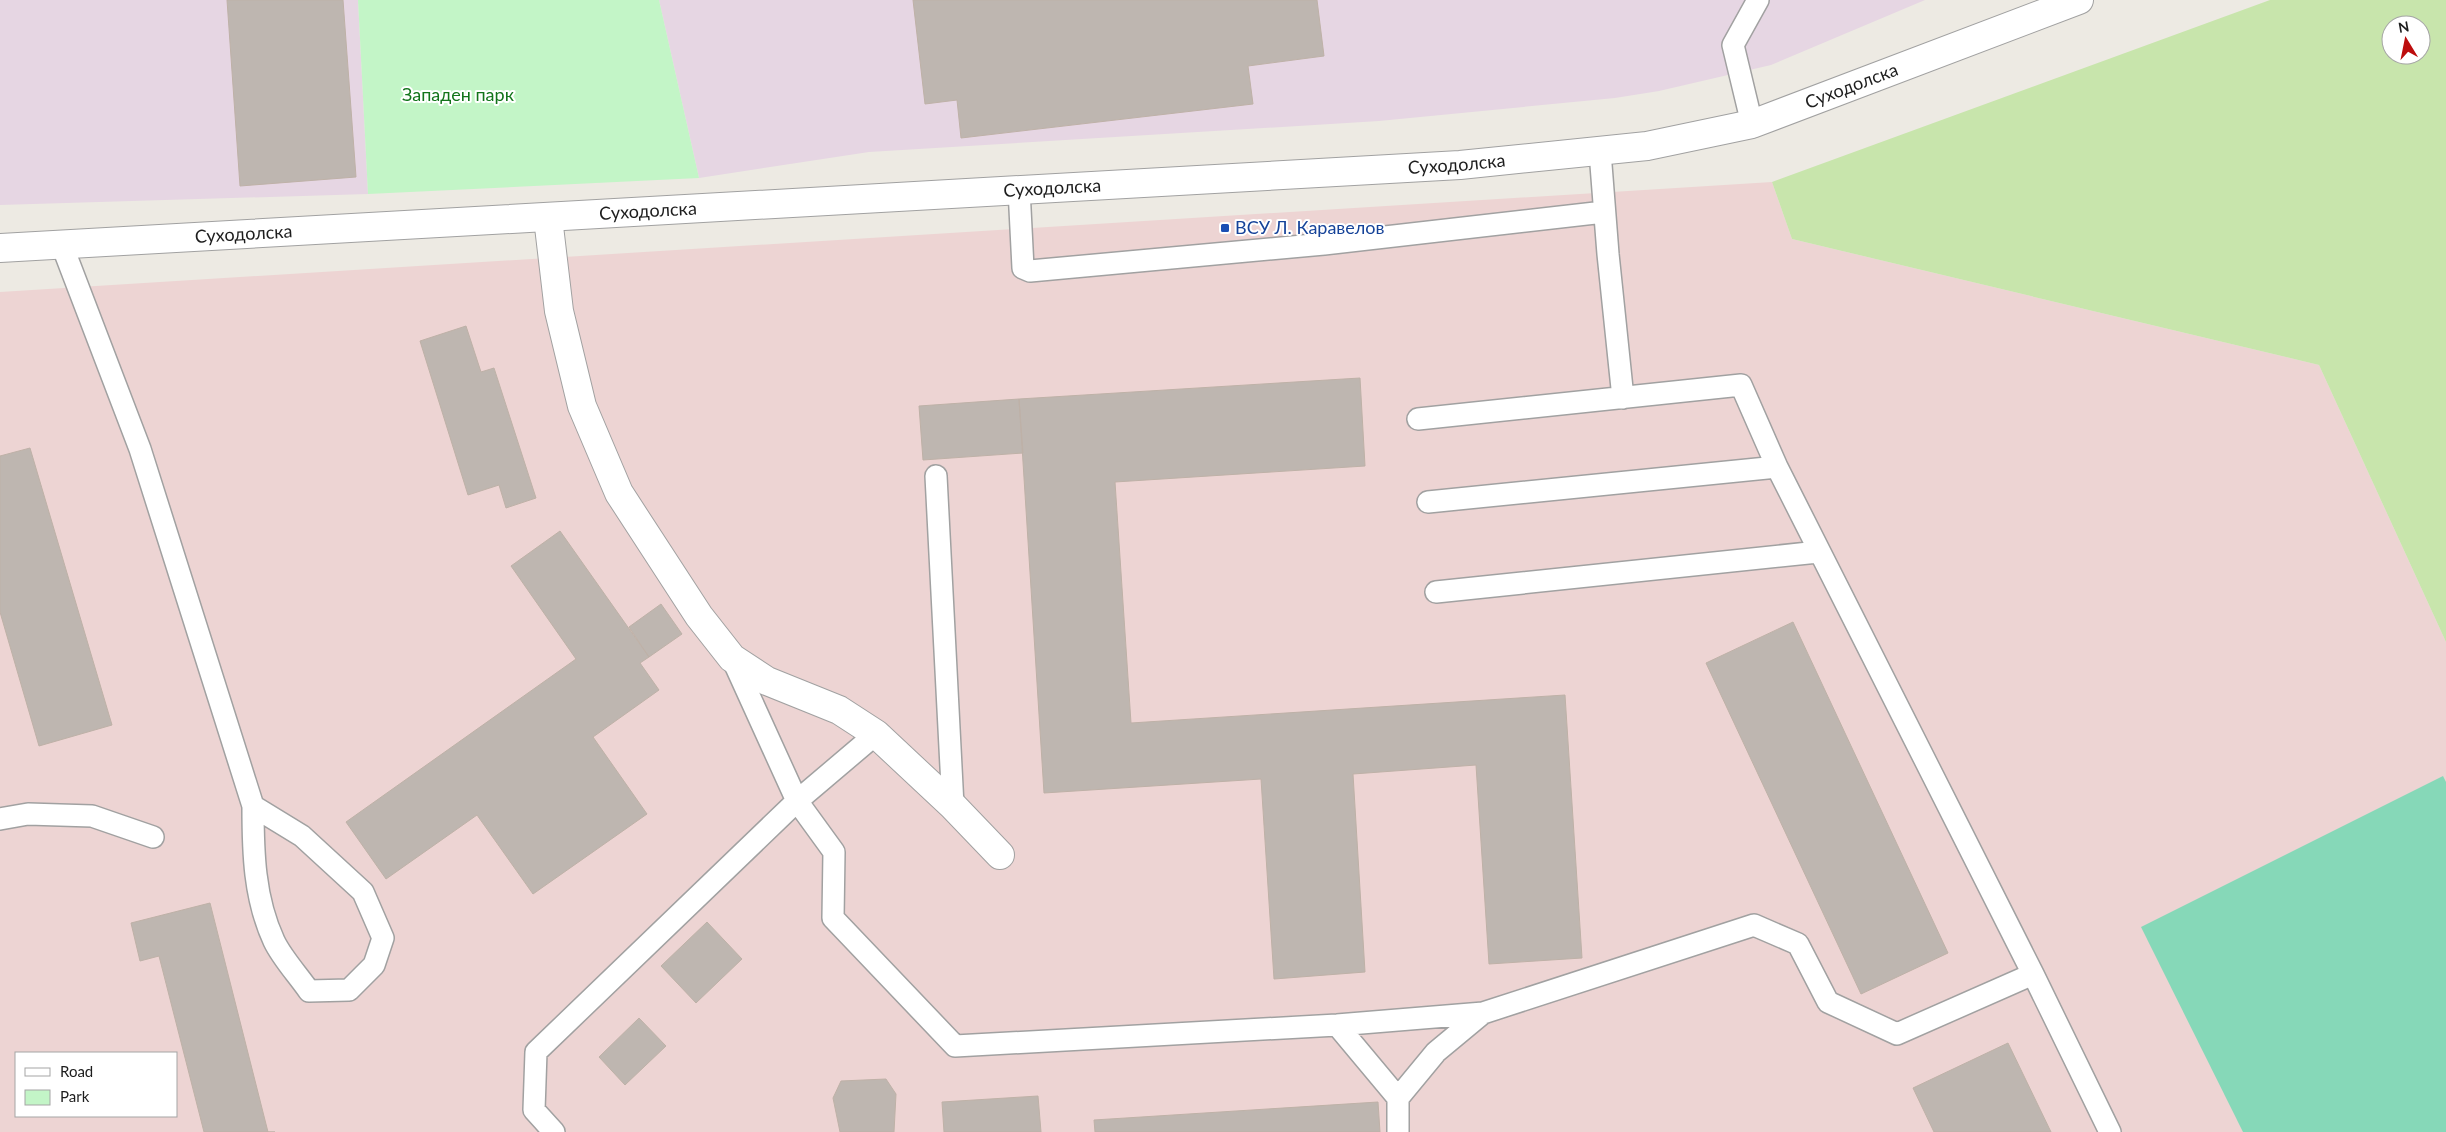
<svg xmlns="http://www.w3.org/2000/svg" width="2446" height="1132" font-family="Lato,sans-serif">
	<rect width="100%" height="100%" fill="#edeae3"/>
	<path fill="#edd4d3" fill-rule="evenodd" d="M 1772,182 L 1792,239 L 2319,365 L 2446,642 L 2446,1132 L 0,1132 L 0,292 ZM 16,1053 L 176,1053 L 176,1116 L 16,1116 Z"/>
	<path fill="#e6d6e3" d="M 0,0 L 358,0 L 368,194 L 0,205 Z
		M 659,0 L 1925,0 L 1771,65 L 1659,91 L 1615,98 L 1379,121 L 869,152 L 699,178 Z"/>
	<path fill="#c8e5ac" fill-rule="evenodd" d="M 2270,0 L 2446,0 L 2446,642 L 2319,365 L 1792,239 L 1772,182 ZM 2391,25 L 2421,25 L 2421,55 L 2391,55 Z"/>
	<path fill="#c3f5c7" d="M 358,0 L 659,0 L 699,178 L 368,194 Z"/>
	<path fill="#86d8b8" d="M 2443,776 L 2446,782 L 2446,1132 L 2243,1132 L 2141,927 Z"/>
	<path fill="#beb6b0" stroke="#beb1a7" d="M 227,0 L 343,0 L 356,177 L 240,186 Z
		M 913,0 L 1317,0 L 1324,56 L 1248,66 L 1253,104 L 961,138 L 957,100 L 925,104 Z
		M 466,326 L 481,372 L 494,368 L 536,498 L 506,508 L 499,485 L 468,495 L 420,341 Z
		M 1360,378 L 1365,466 L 1115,482 L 1131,723 L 1565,695 L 1582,958 L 1489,964 L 1476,765 L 1353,774 L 1365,972 L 1274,979 L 1261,779 L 1044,793 L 1019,399 Z
		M 1019,399 L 1023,453 L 923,460 L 919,406 Z
		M 30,448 L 112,725 L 39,746 L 0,612 L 0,456 Z
		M 560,531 L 649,657 L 640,663 L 659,690 L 593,737 L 647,814 L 533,894 L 477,815 L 386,879 L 346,822 L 576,659 L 511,566 Z
		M 661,604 L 682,634 L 649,657 L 629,627 Z
		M 1793,622 L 1948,953 L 1861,994 L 1706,663 Z
		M 210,903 L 268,1132 L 275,1132 L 204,1132 L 159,956 L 140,961 L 131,923 Z
		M 707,922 L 742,959 L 696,1003 L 661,966 Z
		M 639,1018 L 666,1046 L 625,1085 L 599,1057 Z
		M 2008,1043 L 2051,1132 L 1934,1132 L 1913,1088 Z
		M 886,1079 L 896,1094 L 894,1132 L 840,1132 L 833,1098 L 841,1081 Z
		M 1038,1096 L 1041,1132 L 944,1132 L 942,1102 Z
		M 1378,1102 L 1380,1132 L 1095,1132 L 1094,1120 Z"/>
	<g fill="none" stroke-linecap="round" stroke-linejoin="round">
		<defs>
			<path id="service" d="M 1752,124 L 1733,45 L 1758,0
				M 1600,152 L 1608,254 L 1623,398
				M 1019,189 L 1023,268 L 1030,271 L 1324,244 L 1604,212
				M 62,245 L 140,449 L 253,806 C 253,852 254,898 274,941 C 282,958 298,975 309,991 L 349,990 L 374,965 L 383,938 L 363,892 L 302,836 L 253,806
				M 1418,419 L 1741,385 L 1777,467
				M 936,476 L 953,806
				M 1428,502 L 1777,467 L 2033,974 L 2110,1132
				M 1436,592 L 1818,552
				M 732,658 L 797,801 L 834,852 L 833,918 L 955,1046 L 1337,1025 L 1483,1013 L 1754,925 L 1798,944 L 1828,1002 L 1897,1034 L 2033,974
				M 0,819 L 28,814 L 92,816 L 153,837
				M 1337,1025 L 1398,1098
				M 554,1132 L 534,1110 L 536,1052 L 797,801 L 876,734
				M 1398,1132 L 1398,1098 L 1436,1052 L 1483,1013"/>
			<path id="minor" d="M 548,218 L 559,311 L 582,406 L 619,493 L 699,616 L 732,658 L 767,681 L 839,710 L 876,734 L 953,806 L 1000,855"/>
			<g id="tertiary">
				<path id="s1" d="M 0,248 L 1460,165 L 1647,146 L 1752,124 L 2079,0"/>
			</g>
		</defs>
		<use href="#service" stroke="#a1a1a1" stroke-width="24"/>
		<use href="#minor" stroke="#a1a1a1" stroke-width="30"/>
		<use href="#tertiary" stroke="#a1a1a1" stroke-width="30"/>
		<use href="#service" stroke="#fff" stroke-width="21"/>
		<use href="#minor" stroke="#fff" stroke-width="28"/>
		<use href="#tertiary" stroke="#fff" stroke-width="28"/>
	</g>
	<rect fill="#1a4fb4" stroke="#fff" stroke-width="2" x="1220" y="223" width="10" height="10" rx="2.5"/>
	<g text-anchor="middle" stroke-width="4" stroke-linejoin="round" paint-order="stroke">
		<g font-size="18" fill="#1d1d1d" stroke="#fff">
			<text dy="6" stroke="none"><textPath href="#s1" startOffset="1864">Суходолска</textPath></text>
			<text dy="6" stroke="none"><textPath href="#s1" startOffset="1459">Суходолска</textPath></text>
			<text dy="6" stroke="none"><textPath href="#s1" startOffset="1054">Суходолска</textPath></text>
			<text dy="6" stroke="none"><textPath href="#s1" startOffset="649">Суходолска</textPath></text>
			<text dy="6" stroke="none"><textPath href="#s1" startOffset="244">Суходолска</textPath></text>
		</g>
		<g font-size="18" fill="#12741a" stroke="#fff">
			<text x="458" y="101">Западен парк</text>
		</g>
		<g font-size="18" fill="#164399" stroke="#fff" text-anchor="start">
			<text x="1235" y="234">ВСУ Л. Каравелов</text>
		</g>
	</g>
	<rect x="15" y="1052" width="162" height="65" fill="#ffffff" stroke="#a5a5a5"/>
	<rect x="25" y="1068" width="25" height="8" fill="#ffffff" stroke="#a5a5a5"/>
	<text x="60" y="1077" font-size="15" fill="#1d1d1d">Road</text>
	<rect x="25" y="1090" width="25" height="15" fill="#c3f5c7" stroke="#a5a5a5"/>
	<text x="60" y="1102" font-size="15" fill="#1d1d1d">Park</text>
	<g transform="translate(2406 40) rotate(350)"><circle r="24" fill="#ffffff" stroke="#a5a5a5"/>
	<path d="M0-4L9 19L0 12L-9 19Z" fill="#bd0d0d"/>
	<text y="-8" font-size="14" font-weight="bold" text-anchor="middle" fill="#1d1d1d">N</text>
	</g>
</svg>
